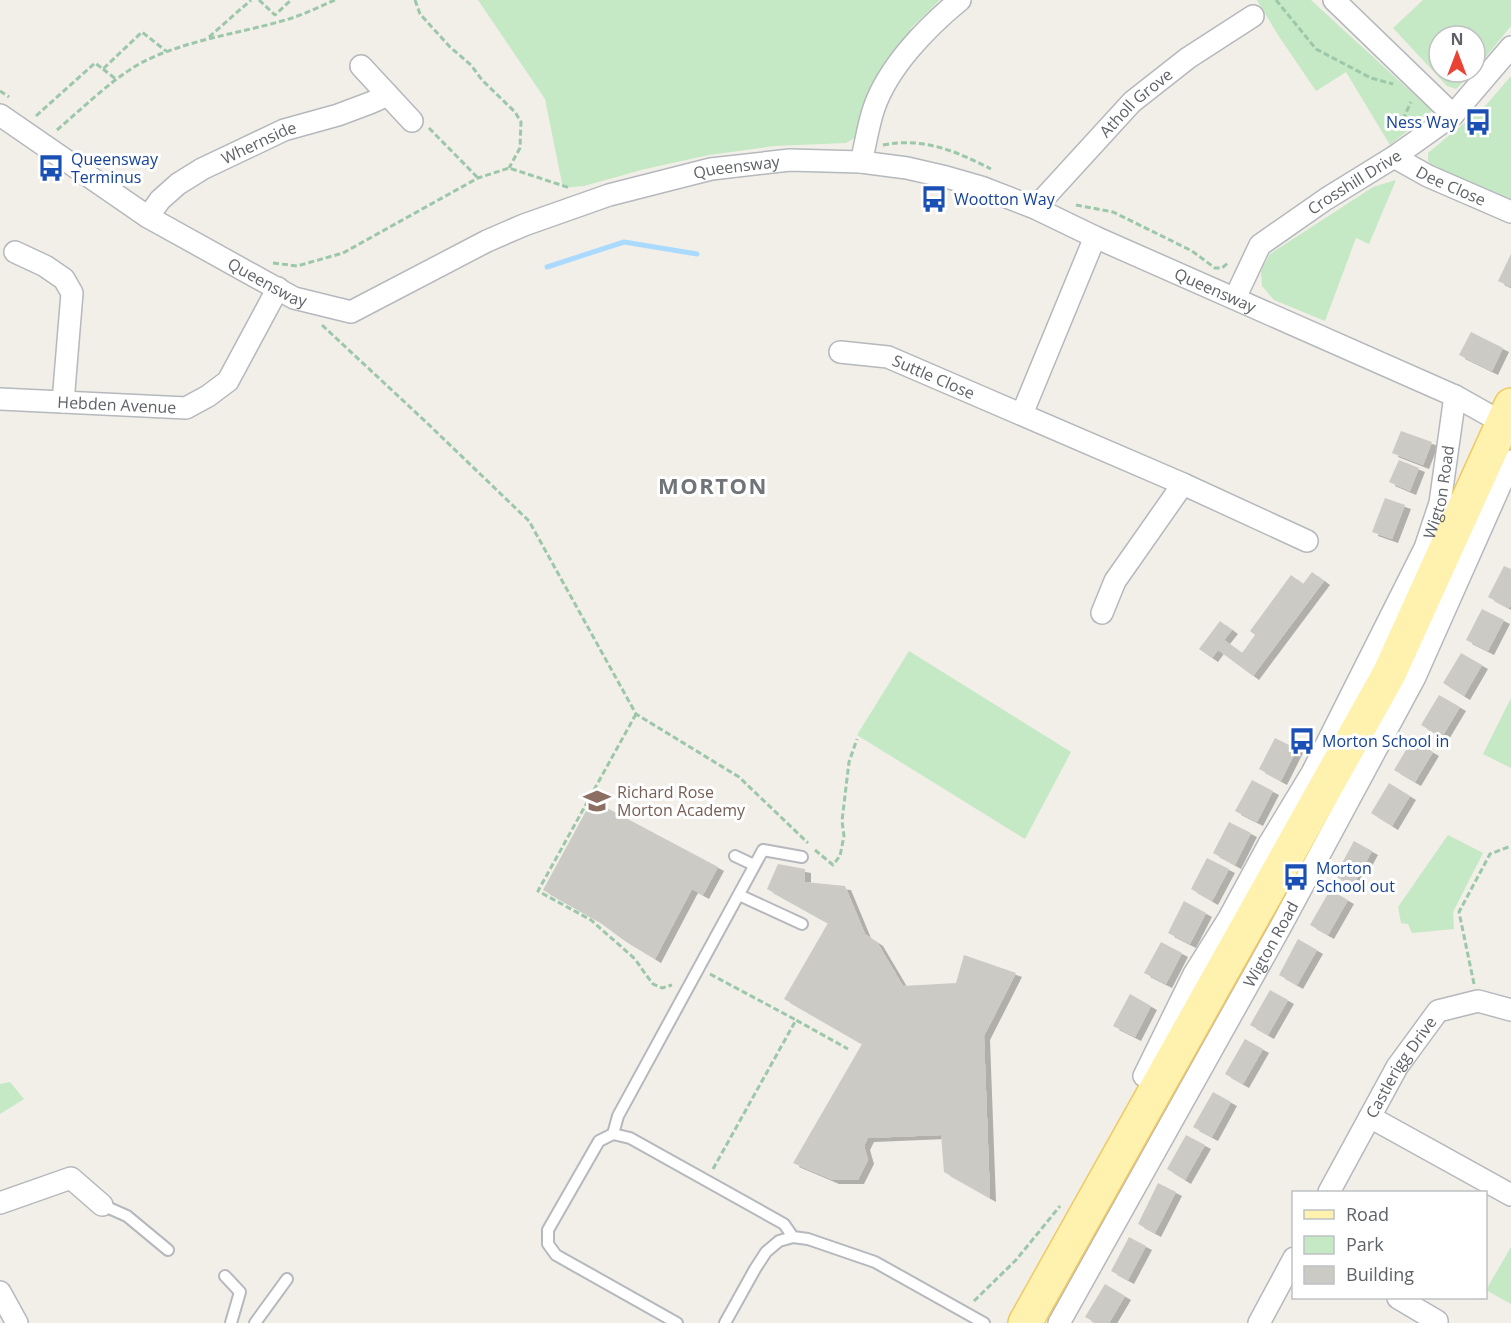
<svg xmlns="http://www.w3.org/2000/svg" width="1511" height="1323" font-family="'Open Sans',sans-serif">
	<defs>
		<filter id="shadow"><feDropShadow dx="6" dy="4" stdDeviation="0" flood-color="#0004"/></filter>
	</defs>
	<rect width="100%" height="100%" fill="#f1efe8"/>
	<path fill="#c5e8c5" d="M 478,0 L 940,0 L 911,28 L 912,34 L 856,137 L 846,143 L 774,146 L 709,155 L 645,169 L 584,186 L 563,188 L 545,99 Z
		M 1257,0 L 1311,0 L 1432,111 L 1390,145 L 1346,72 L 1316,91 L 1278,35 Z
		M 1423,0 L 1511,0 L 1511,26 L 1475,70 L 1475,36 L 1439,36 L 1439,72 L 1473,72 L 1456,89 L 1447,86 L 1393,28 Z
		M 1511,76 L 1511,206 L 1440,174 L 1428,161 L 1428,153 L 1486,105 Z
		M 1396,180 L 1369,244 L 1356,238 L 1325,321 L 1274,300 L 1262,286 L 1261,271 L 1270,254 L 1373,187 Z
		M 909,651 L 1071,752 L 1025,839 L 857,735 Z
		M 1511,698 L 1511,768 L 1483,754 Z
		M 1448,835 L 1483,853 L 1453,912 L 1454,929 L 1412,933 L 1408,924 L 1401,923 L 1398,907 Z
		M 10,1082 L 24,1099 L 0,1114 L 0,1084 Z
		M 1511,1247 L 1511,1304 L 1486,1290 Z"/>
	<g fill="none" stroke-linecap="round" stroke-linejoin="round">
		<path stroke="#aadaff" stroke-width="5" d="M 547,267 L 624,242 L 697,254"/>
	</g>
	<path fill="#cccac5" filter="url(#shadow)" d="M 1511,254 L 1511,287 L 1498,281 Z
		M 1471,332 L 1503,348 L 1492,371 L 1459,355 Z
		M 1401,431 L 1432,442 L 1423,465 L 1392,453 Z
		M 1399,460 L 1419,468 L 1410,491 L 1389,482 Z
		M 1385,498 L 1405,505 L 1392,539 L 1372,532 Z
		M 1504,566 L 1511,569 L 1511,605 L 1509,608 L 1488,597 Z
		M 1312,572 L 1324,581 L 1253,676 L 1218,650 L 1212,658 L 1199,649 L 1220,621 L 1232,630 L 1224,640 L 1242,653 L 1255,635 L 1250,631 L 1291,575 L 1303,584 Z
		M 1482,609 L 1504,620 L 1488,651 L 1466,640 Z
		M 1461,653 L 1482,665 L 1464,696 L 1443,683 Z
		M 1439,695 L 1460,707 L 1442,737 L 1421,725 Z
		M 1275,738 L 1297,749 L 1281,781 L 1259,769 Z
		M 1412,740 L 1433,752 L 1415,782 L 1394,770 Z
		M 1252,780 L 1273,791 L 1257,822 L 1235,811 Z
		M 1389,783 L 1410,796 L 1392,826 L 1371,813 Z
		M 592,800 L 718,867 L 703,895 L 692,889 L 655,959 L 622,939 L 598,921 L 543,890 Z
		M 1229,822 L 1251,833 L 1235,865 L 1213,853 Z
		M 1354,841 L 1372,851 L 1353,886 L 1335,876 Z
		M 1207,858 L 1229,869 L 1212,901 L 1191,889 Z
		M 778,864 L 805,869 L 805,882 L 845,886 L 865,934 L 877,942 L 903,986 L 956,983 L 964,955 L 1016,973 L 984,1036 L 990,1198 L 944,1172 L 941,1135 L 868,1138 L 864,1146 L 868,1160 L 858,1180 L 833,1180 L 793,1163 L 862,1044 L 784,999 L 828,923 L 767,889 Z
		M 1330,890 L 1348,900 L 1328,935 L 1310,925 Z
		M 1184,901 L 1206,913 L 1190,944 L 1168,933 Z
		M 1298,939 L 1317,950 L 1297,985 L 1279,975 Z
		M 1161,942 L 1182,953 L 1166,984 L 1144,973 Z
		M 1270,990 L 1288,1000 L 1268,1035 L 1250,1025 Z
		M 1130,994 L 1151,1006 L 1135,1037 L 1113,1026 Z
		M 1245,1039 L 1263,1049 L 1243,1084 L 1225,1074 Z
		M 1213,1092 L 1231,1102 L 1212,1137 L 1193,1127 Z
		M 1186,1135 L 1205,1145 L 1185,1180 L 1167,1169 Z
		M 1158,1183 L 1176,1192 L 1155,1233 L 1138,1224 Z
		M 1129,1237 L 1146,1246 L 1128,1280 L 1111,1271 Z
		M 1105,1284 L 1125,1296 L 1109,1323 L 1096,1323 L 1085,1317 Z"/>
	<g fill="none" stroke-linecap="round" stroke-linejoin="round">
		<defs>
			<path id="service" d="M 735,856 L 754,865
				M 739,895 L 802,924
				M 613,1134 L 618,1116 L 763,850 L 802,857
				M 102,1205 L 127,1216 L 168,1250
				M 225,1276 L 240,1292 L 231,1323
				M 255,1323 L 287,1279
				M 677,1323 L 556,1255 L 548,1244 L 548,1230 L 599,1141 L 613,1134 L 630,1138 L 784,1224 L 793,1237
				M 725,1323 L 755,1269 L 766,1252 L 779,1241 L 793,1237 L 808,1239 L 875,1262 L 984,1323"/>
			<g id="minor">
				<path d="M 1334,0 L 1453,115"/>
				<path d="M 361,66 L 412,121"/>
				<path id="s1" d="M 0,115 L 148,217 L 294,298 L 351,312 L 487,241 L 524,225 L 609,195 L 711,169 L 790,160 L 861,162 L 907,168 L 946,177 L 981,187 L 1035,208 L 1095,237 L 1455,396 L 1503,423"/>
				<path id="s2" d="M 1394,157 L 1428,176 L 1511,212"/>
				<path d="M 861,162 C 866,143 868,125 874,108 C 888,67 927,27 960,0"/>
				<path id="s3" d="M 1035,208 L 1132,102 L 1188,58 L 1253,16"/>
				<path id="s4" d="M 148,217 L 160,200 L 178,184 L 202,169 L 284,130 L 338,115 L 370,103 L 388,95"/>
				<path d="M 15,252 L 45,266 L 64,279 L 72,293 L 63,402"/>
				<path id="s5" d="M 1235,298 L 1260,245 L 1326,199 L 1394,157 L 1453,115 L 1511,47"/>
				<path id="s6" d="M 840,352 L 888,357 L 1183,484 L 1307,541"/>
				<path id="s7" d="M 0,399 L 186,408 L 208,396 L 228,381 L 278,288"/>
				<path d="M 1022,414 L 1095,237"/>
				<path d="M 1102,613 L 1115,581 L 1183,484"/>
				<path id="s8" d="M 1160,1083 L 1144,1076 L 1194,974 L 1229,918 L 1269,844 L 1312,773 L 1425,548 L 1440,503 L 1455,396"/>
				<path d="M 1370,1117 L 1511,1195"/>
				<path id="s9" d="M 1329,1192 L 1397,1067 L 1438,1011 L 1478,1001 L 1511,1010"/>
				<path d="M 0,1203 L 71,1178 L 102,1205"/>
				<path d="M 0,1292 L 17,1323"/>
				<path d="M 1398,1298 L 1437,1321 L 1436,1323"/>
				<path id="s10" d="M 1059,1323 L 1281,926 L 1415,677 L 1511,461"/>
				<path d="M 1259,1323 L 1294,1258"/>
			</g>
			<path id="primary" d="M 1025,1323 L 1389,674 L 1511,405"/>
		</defs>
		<use href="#service" stroke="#b5b8bc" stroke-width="14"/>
		<use href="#minor" stroke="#b5b8bc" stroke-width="24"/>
		<use href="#primary" stroke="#f2c960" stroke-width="36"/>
		<path stroke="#9cc7a9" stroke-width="3" stroke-dasharray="6 3" stroke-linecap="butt" d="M 259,0 L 275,15 L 291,0
			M 415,0 L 420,14 L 450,47 L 471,65 L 482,80 L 515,112 L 521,122 L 520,148 L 509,168
			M 1276,0 L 1316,49 L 1371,78 L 1393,84
			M 209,37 L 251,0
			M 103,69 L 117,80
			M 0,91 L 9,97
			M 36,116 L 95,63 L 103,69 L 142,32 L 166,51
			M 429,128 L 478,178
			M 1399,128 L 1411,102
			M 57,130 C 83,108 117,74 147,60 C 193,38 244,33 292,18 C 307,13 321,6 335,0
			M 883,145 C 923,137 956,151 991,169
			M 1076,205 L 1113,212 L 1170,240 L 1192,251 L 1215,268 L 1222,268 L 1229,262
			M 273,263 L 297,266 L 343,253 L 478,178 L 509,168 L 570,188
			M 322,325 L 426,422 L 529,521 L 636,714 L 739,777 L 808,843
			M 636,714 L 538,891 L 591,920 L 635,959 L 644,972 L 653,984 L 662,988 L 672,985
			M 815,850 L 833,865 L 840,856 L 844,836 L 842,821 L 849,762 L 857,739
			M 710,974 L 796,1020
			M 1474,984 L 1459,912 L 1490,854 L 1511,846
			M 713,1169 L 796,1020 L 848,1049
			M 974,1301 L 1016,1260 L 1060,1206"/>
		<use href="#service" stroke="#fff" stroke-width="10"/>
		<use href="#minor" stroke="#fff" stroke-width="21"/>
		<use href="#primary" stroke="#fff2af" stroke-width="33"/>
	</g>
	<defs>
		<symbol id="bus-bare" viewBox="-9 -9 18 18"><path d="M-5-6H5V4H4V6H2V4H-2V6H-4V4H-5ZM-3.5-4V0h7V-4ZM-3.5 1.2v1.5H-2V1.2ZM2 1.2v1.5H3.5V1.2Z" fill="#1a4fb4" stroke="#fff" stroke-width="2.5" paint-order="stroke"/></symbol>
		<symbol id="school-bare" viewBox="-9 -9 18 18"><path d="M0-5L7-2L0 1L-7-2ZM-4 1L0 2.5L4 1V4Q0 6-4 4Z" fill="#8d6e63" stroke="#fff" stroke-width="2.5" paint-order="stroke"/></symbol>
	</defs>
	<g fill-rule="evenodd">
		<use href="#bus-bare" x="1459" y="103" width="38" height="38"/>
		<use href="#bus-bare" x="32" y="149" width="38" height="38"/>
		<use href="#bus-bare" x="915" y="180" width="38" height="38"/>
		<use href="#bus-bare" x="1283" y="722" width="38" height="38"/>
		<use href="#school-bare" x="578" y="782" width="38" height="38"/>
		<use href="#bus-bare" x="1277" y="858" width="38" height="38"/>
	</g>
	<g text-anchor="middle" stroke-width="6" stroke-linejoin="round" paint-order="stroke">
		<g font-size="16" fill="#5f6368" stroke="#fff">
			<text dy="6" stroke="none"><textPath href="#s3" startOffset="146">Atholl Grove</textPath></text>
			<text dy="6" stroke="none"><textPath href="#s4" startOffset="136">Whernside</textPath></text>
			<text dy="6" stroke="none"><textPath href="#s1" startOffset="820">Queensway</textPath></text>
			<text dy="6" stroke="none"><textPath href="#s5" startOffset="172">Crosshill Drive</textPath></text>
			<text dy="6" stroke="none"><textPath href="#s2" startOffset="64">Dee Close</textPath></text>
			<text dy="6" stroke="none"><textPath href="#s1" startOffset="316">Queensway</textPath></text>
			<text dy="6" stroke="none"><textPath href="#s1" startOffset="1324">Queensway</textPath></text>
			<text dy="6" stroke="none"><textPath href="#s6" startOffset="98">Suttle Close</textPath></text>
			<text dy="6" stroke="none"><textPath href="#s7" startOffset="117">Hebden Avenue</textPath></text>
			<text dy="6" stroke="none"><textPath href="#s8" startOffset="674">Wigton Road</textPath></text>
			<text dy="6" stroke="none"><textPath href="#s10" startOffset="434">Wigton Road</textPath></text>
			<text dy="6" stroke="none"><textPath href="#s9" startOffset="144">Castlerigg Drive</textPath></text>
		</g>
		<g font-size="16" fill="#164399" stroke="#fff" text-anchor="start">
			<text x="1458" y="128" text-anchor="end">Ness Way</text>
			<text x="71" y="165">Queensway<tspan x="71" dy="18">Terminus</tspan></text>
			<text x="954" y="205">Wootton Way</text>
			<text x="1322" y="747">Morton School in</text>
			<text x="1316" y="874">Morton<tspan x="1316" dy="18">School out</tspan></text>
		</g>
		<g font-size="16" fill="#785e54" stroke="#fff" text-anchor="start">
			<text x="617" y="798">Richard Rose<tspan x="617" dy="18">Morton Academy</tspan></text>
		</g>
		<g font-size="22" font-weight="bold" letter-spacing="1.5" fill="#70757a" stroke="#fff">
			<text x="713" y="494">MORTON</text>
		</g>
	</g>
	<rect x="1292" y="1191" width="195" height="108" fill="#ffffff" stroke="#bfc1c3" stroke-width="1.5"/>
	<rect x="1304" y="1210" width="30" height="9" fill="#fff2af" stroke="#bfc1c3" stroke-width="1.5"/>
	<text x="1346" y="1221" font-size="18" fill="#5f6368">Road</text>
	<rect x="1304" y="1236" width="30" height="18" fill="#c5e8c5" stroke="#bfc1c3" stroke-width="1.5"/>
	<text x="1346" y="1251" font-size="18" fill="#5f6368">Park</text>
	<rect x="1304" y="1266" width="30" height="18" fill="#cccac5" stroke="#bfc1c3" stroke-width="1.5"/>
	<text x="1346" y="1281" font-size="18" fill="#5f6368">Building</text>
	<g transform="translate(1457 54)"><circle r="28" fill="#ffffff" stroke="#bfc1c3" stroke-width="1.5"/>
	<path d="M0-4.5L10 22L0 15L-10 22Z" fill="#ea4335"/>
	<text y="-9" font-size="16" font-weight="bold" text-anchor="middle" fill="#5f6368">N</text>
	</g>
</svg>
